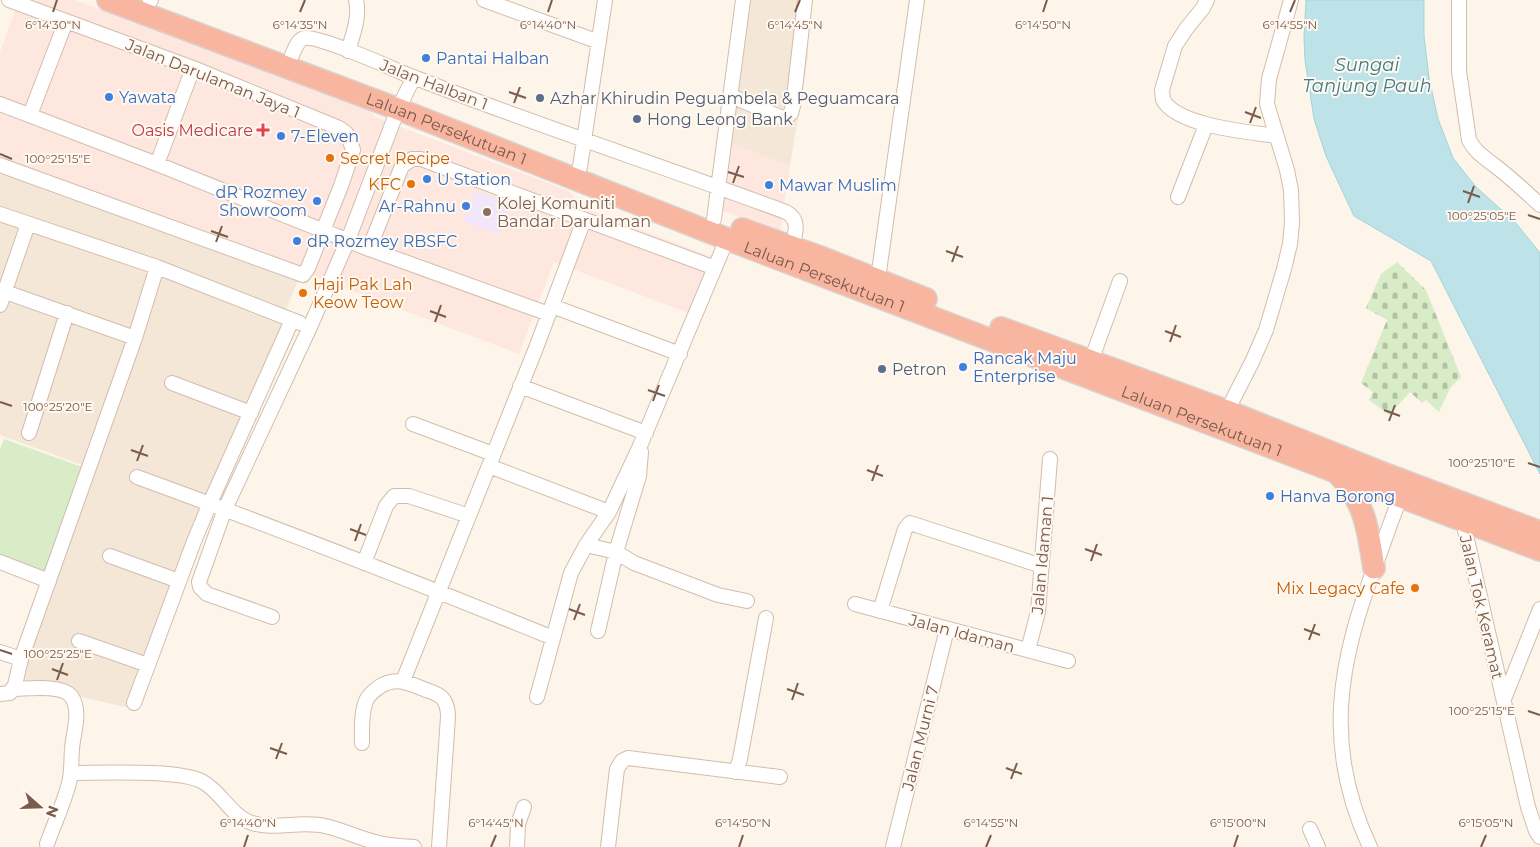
<svg xmlns="http://www.w3.org/2000/svg" width="1540" height="847" font-family="Montserrat,sans-serif">
	<defs>
		<pattern id="cemetery-stones" width="16" height="16" patternUnits="userSpaceOnUse" patternTransform="scale(1.25)"><rect width="16" height="16" fill="#d7ecc7"/><path d="M2 7V4a2 2 0 0 1 4 0v3zM10 15v-3a2 2 0 0 1 4 0v3z" fill="#b3c2a4"/></pattern>
	</defs>
	<rect width="100%" height="100%" fill="#fdf5ea"/>
	<path fill="#f5e7d8" d="M 739,0 L 806,0 L 808,56 L 790,166 L 720,140 Z
		M 0,163 L 302,272 L 286,309 L 293,312 L 209,510 L 138,710 L 56,691 L 11,676 L 85,466 L 0,435 Z"/>
	<path fill="#fde7de" d="M 19,0 L 75,0 L 369,110 L 375,117 L 569,191 L 584,208 L 720,260 L 699,317 L 554,262 L 519,354 L 302,272 L 0,163 L 0,52 Z
		M 720,140 L 790,166 L 780,233 L 711,206 Z"/>
	<path fill="#f2e6fa" d="M 475,191 L 510,203 L 499,234 L 464,221 Z"/>
	<path fill="#d7ecc7" d="M 4,439 L 82,467 L 45,571 L 0,555 L 0,449 Z"/>
	<path fill="url(#cemetery-stones)" d="M 1397,262 L 1426,290 L 1461,377 L 1450,388 L 1439,412 L 1426,400 L 1422,403 L 1410,392 L 1389,415 L 1369,400 L 1373,392 L 1361,383 L 1387,320 L 1366,308 L 1381,274 Z"/>
	<path fill="#bde3e8" stroke="#a3d3da" d="M 1306,0 L 1424,0 L 1424,36 L 1429,78 L 1438,119 L 1453,158 L 1476,187 L 1515,222 L 1540,253 L 1540,474 L 1431,261 L 1354,216 L 1326,156 L 1314,119 L 1305,60 L 1304,37 Z"/>
	<g fill="none" stroke-linecap="round" stroke-linejoin="round">
		<defs>
			<path id="minor" d="M 484,0 L 599,42
				M 1207,0 L 1203,8 L 1186,29 L 1175,46 L 1162,90 L 1163,100 C 1178,126 1248,132 1276,136
				M 1459,0 L 1459,71 L 1469,140 C 1475,152 1484,157 1494,165 C 1510,177 1525,191 1540,205
				M 150,1 L 151,0
				M 348,51 C 353,35 360,16 356,0
				M 292,55 C 295,49 298,39 305,38 C 318,36 383,64 398,71 C 526,122 657,164 786,212 C 801,220 795,234 792,247
				M 731,96 L 780,117 L 785,118 L 791,113 L 793,106 L 805,0
				M 0,104 L 157,164 L 369,249 L 549,314
				M 30,115 L 66,21
				M 157,164 L 193,68
				M 0,165 L 303,275 L 308,268 L 341,186 L 353,150 L 349,138 L 346,133 L 339,128 L 193,68 L 9,0
				M 580,167 L 605,0
				M 1178,197 L 1206,125
				M 0,214 L 157,267 L 300,323
				M 714,219 L 743,0
				M 369,249 L 402,166 L 412,159 L 421,159 L 715,268
				M 877,286 L 917,0
				M 0,290 L 135,338
				M 0,305 L 28,224
				M 552,306 L 680,354
				M 1091,361 L 1120,281
				M 172,383 L 251,413
				M 520,386 L 646,433
				M 1227,411 L 1252,362 L 1266,330 L 1284,269 L 1290,244 L 1292,223 L 1291,190 L 1287,170 L 1267,104 L 1269,79 L 1291,0
				M 413,424 L 493,454
				M 29,433 L 67,313
				M 489,466 L 609,512
				M 137,477 C 277,528 416,582 553,638
				M 1463,522 L 1528,807 L 1536,831 L 1540,837
				M 586,545 L 616,552 L 634,563 L 718,595 L 747,601
				M 110,556 L 179,581
				M 0,562 L 49,581
				M 364,563 L 386,506 L 394,496 L 409,496 L 469,516
				M 855,604 L 1068,661
				M 880,611 L 905,529 L 910,523 L 1042,566
				M 272,617 L 207,594 L 200,587 L 199,582 L 225,509 L 310,327 L 348,240 L 398,109 L 414,77
				M 598,631 L 616,552 L 639,476 L 641,452
				M 79,641 L 148,665
				M 1028,650 L 1038,612 L 1050,459
				M 0,652 L 21,659
				M 403,681 L 536,348 L 584,220
				M 12,689 C 27,689 61,684 71,696 C 82,711 73,733 72,749 C 71,760 72,772 69,783 C 64,803 54,824 47,844
				M 0,694 L 10,693 L 15,685 L 21,659 L 135,338 L 157,267
				M 537,697 L 571,573 L 586,545 L 609,512 L 640,446 L 727,239
				M 1504,699 L 1540,609
				M 134,703 L 193,544 L 210,503 L 292,320
				M 362,743 C 362,730 361,713 366,701 C 368,695 374,691 379,687 C 396,676 409,683 426,690 C 432,692 439,694 443,699 C 447,704 448,710 448,717 L 439,847
				M 736,772 L 740,759 L 766,618
				M 71,773 C 100,773 181,769 203,782 C 221,792 230,814 249,822 C 274,831 300,820 325,826 C 343,830 361,839 379,843 C 390,846 402,846 414,847
				M 1310,829 L 1318,847
				M 517,847 L 518,824 L 524,807
				M 608,847 L 617,769 L 622,761 L 628,758 L 780,777
				M 893,847 L 947,629
				M 1370,847 C 1322,745 1339,661 1377,561 C 1386,537 1393,513 1404,490"/>
			<g id="highway">
				<path id="s1" d="M 108,0 L 398,109 L 727,239 L 1540,550"/>
				<path d="M 742,229 L 820,257 L 926,299"/>
				<path d="M 1001,328 L 1227,411 L 1385,474 L 1540,532"/>
				<path d="M 1339,475 C 1366,504 1368,531 1374,568"/>
			</g>
		</defs>
		<use href="#minor" stroke="#d1bdae" stroke-width="16"/>
		<use href="#highway" stroke="#dad1cd" stroke-width="24"/>
		<use href="#minor" stroke="#fff" stroke-width="14"/>
		<use href="#highway" stroke="#f8b5a0" stroke-width="21"/>
	</g>
	<path fill="none" stroke="#7a5b4c" stroke-width="2" d="M 53,12 L 57,0M 300,12 L 305,0M 548,12 L 552,0M 795,12 L 800,0M 1043,12 L 1047,0M 1290,12 L 1295,0M 509,92 L 526,98M 514,103 L 520,87M 1245,112 L 1261,118M 1250,123 L 1256,107M 0,154 L 12,159M 728,172 L 744,177M 733,183 L 739,166M 1463,191 L 1480,197M 1468,203 L 1474,186M 1528,215 L 1540,219M 211,231 L 228,237M 216,242 L 222,226M 946,251 L 963,257M 952,262 L 958,246M 430,311 L 446,317M 435,322 L 441,305M 1165,331 L 1181,337M 1170,342 L 1176,325M 648,390 L 665,396M 653,401 L 659,385M 0,402 L 12,406M 1384,410 L 1400,416M 1389,421 L 1395,405M 131,450 L 148,456M 137,461 L 143,445M 1528,463 L 1540,467M 867,470 L 883,476M 872,481 L 878,465M 350,529 L 366,535M 355,541 L 361,524M 1085,549 L 1102,555M 1091,561 L 1097,544M 569,609 L 585,615M 574,620 L 580,604M 1304,629 L 1320,635M 1309,640 L 1315,624M 0,650 L 12,654M 52,669 L 68,675M 57,680 L 63,663M 787,689 L 804,695M 792,700 L 798,683M 1528,711 L 1540,715M 270,748 L 287,754M 276,759 L 282,743M 1006,768 L 1022,774M 1011,779 L 1017,763M 244,847 L 248,835M 491,847 L 496,835M 739,847 L 743,835M 986,847 L 991,835M 1234,847 L 1238,835M 1481,847 L 1486,835"/>
	<g fill="#3f7fe0" stroke="#fff9f1" stroke-width="2">
		<circle cx="426" cy="58" r="5"/>
		<circle cx="109" cy="97" r="5"/>
		<circle cx="281" cy="136" r="5"/>
		<circle cx="427" cy="179" r="5"/>
		<circle cx="769" cy="185" r="5"/>
		<circle cx="317" cy="201" r="5"/>
		<circle cx="466" cy="206" r="5"/>
		<circle cx="297" cy="241" r="5"/>
		<circle cx="963" cy="367" r="5"/>
		<circle cx="1270" cy="496" r="5"/>
	</g>
	<g fill="#5c6f8a" stroke="#fff9f1" stroke-width="2">
		<circle cx="540" cy="98" r="5"/>
		<circle cx="637" cy="119" r="5"/>
		<circle cx="882" cy="369" r="5"/>
	</g>
	<path fill="#e0444e" stroke="#fff9f1" stroke-width="2" d="M260.5 122.5h5v5h5v5h-5v5h-5v-5h-5v-5h5z"/>
	<g fill="#e8710a" stroke="#fff9f1" stroke-width="2">
		<circle cx="330" cy="158" r="5"/>
		<circle cx="411" cy="184" r="5"/>
		<circle cx="303" cy="293" r="5"/>
		<circle cx="1415" cy="588" r="5"/>
	</g>
	<circle fill="#8d6e63" stroke="#fff9f1" stroke-width="2" cx="487" cy="212" r="5"/>
	<g text-anchor="middle" stroke-width="4" stroke-linejoin="round" paint-order="stroke">
		<g font-size="16" fill="#366cbe" stroke="#fff9f1" text-anchor="start">
			<text x="436" y="64">Pantai Halban</text>
			<text x="119" y="103">Yawata</text>
			<text x="291" y="142">7-Eleven</text>
			<text x="437" y="185">U Station</text>
			<text x="779" y="191">Mawar Muslim</text>
			<text x="307" y="198" text-anchor="end">dR Rozmey<tspan x="307" dy="18">Showroom</tspan></text>
			<text x="456" y="212" text-anchor="end">Ar-Rahnu</text>
			<text x="307" y="247">dR Rozmey RBSFC</text>
			<text x="973" y="364">Rancak Maju<tspan x="973" dy="18">Enterprise</tspan></text>
			<text x="1280" y="502">Hanva Borong</text>
		</g>
		<g font-size="16" fill="#7a5b4c" stroke="#fff9f1">
			<text transform="translate(213 78) rotate(22)" y="6">Jalan Darulaman Jaya 1</text>
			<text transform="translate(434 84) rotate(21)" y="6">Jalan Halban 1</text>
			<text dy="6" stroke="none"><textPath href="#s1" startOffset="362">Laluan Persekutuan 1</textPath></text>
			<text dy="6" stroke="none"><textPath href="#s1" startOffset="768">Laluan Persekutuan 1</textPath></text>
			<text dy="6" stroke="none"><textPath href="#s1" startOffset="1172">Laluan Persekutuan 1</textPath></text>
			<text transform="translate(1042 555) rotate(-85)" y="6">Jalan Idaman 1</text>
			<text transform="translate(1482 607) rotate(77)" y="6">Jalan Tok Keramat</text>
			<text transform="translate(962 633) rotate(15)" y="6">Jalan Idaman</text>
			<text transform="translate(920 738) rotate(-76)" y="6">Jalan Murni 7</text>
		</g>
		<g font-size="16" fill="#4e5e75" stroke="#fff9f1" text-anchor="start">
			<text x="550" y="104">Azhar Khirudin Peguambela &amp; Peguamcara</text>
			<text x="647" y="125">Hong Leong Bank</text>
			<text x="892" y="375">Petron</text>
		</g>
		<g font-size="16" fill="#be3a42" stroke="#fff9f1" text-anchor="end">
			<text x="253" y="136">Oasis Medicare</text>
		</g>
		<g font-size="16" fill="#c56008" stroke="#fff9f1" text-anchor="start">
			<text x="340" y="164">Secret Recipe</text>
			<text x="401" y="190" text-anchor="end">KFC</text>
			<text x="313" y="290">Haji Pak Lah<tspan x="313" dy="18">Keow Teow</tspan></text>
			<text x="1405" y="594" text-anchor="end">Mix Legacy Cafe</text>
		</g>
		<g font-size="16" fill="#785e54" stroke="#fff9f1" text-anchor="start">
			<text x="497" y="209">Kolej Komuniti<tspan x="497" dy="18">Bandar Darulaman</tspan></text>
		</g>
		<g font-size="18" font-style="italic" fill="#417c86" stroke="#fff9f1">
			<text x="1367" y="71">Sungai<tspan x="1367" dy="21">Tanjung Pauh</tspan></text>
		</g>
	</g>
	<g font-size="12" text-anchor="middle" fill="#7a5b4c" stroke="#fff9f1" stroke-width="4" stroke-linejoin="round" paint-order="stroke">
		<text x="53" y="29">6°14'30"N</text>
		<text x="300" y="29">6°14'35"N</text>
		<text x="548" y="29">6°14'40"N</text>
		<text x="795" y="29">6°14'45"N</text>
		<text x="1043" y="29">6°14'50"N</text>
		<text x="1290" y="29">6°14'55"N</text>
		<text x="58" y="163">100°25'15"E</text>
		<text x="1482" y="220">100°25'05"E</text>
		<text x="58" y="411">100°25'20"E</text>
		<text x="1482" y="467">100°25'10"E</text>
		<text x="58" y="658">100°25'25"E</text>
		<text x="1482" y="715">100°25'15"E</text>
		<text x="248" y="827">6°14'40"N</text>
		<text x="496" y="827">6°14'45"N</text>
		<text x="743" y="827">6°14'50"N</text>
		<text x="991" y="827">6°14'55"N</text>
		<text x="1238" y="827">6°15'00"N</text>
		<text x="1486" y="827">6°15'05"N</text>
	</g>
	<g transform="translate(40 807) rotate(110)" stroke="#fff9f1" stroke-width="4" paint-order="stroke">
	<path d="M0-4L9 19L0 12L-9 19Z" fill="#7a5b4c"/>
	<text y="-8" font-size="14" font-weight="bold" text-anchor="middle" fill="#7a5b4c">N</text>
	</g>
</svg>
